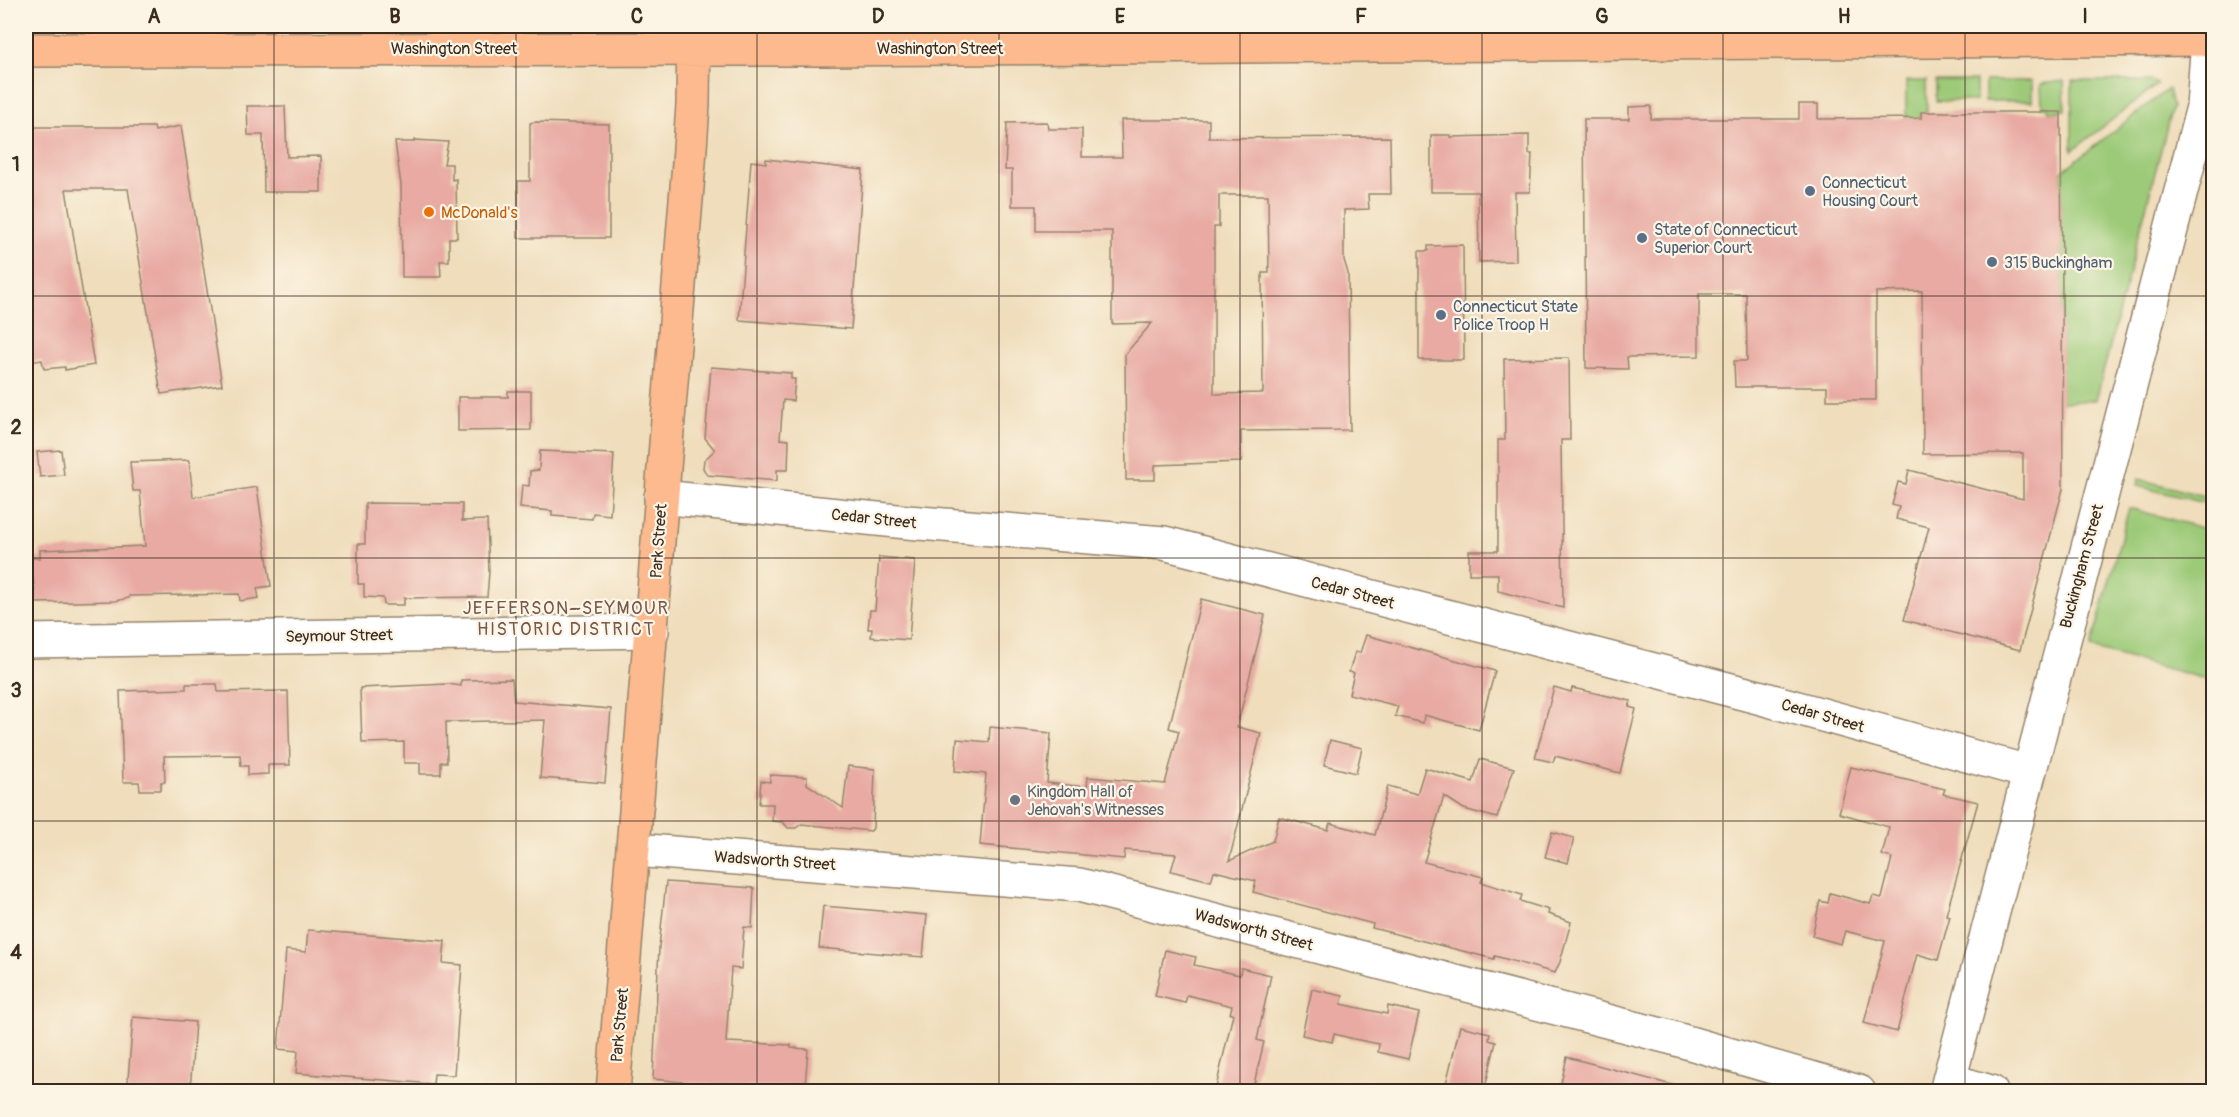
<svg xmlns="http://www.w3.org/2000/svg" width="2239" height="1117" font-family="Pangolin,sans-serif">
	<rect width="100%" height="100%" fill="#fcf5e5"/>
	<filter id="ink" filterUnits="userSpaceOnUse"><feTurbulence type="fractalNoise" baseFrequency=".0167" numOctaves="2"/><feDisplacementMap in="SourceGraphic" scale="12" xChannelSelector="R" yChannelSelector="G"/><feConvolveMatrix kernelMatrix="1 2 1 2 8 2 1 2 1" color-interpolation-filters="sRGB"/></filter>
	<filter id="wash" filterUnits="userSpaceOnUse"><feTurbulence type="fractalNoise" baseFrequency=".008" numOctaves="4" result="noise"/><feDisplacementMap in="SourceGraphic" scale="24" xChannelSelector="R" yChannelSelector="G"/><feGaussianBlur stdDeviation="1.35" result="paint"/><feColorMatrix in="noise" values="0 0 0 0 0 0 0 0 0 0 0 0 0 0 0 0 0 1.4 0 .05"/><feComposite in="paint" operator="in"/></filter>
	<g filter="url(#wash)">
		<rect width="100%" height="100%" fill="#efddbb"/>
		<path fill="#9cca78" stroke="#6c7a4b" stroke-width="1.5" d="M 1906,81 L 1926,81 L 1927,112 L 1921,113 L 1921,181 L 1906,165 Z
			M 1936,81 L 1976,81 L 1976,101 L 1936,101 Z
			M 1985,81 L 2032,81 L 2032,101 L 1985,101 Z
			M 2064,81 L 2065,110 L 2049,112 L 2048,107 L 2042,107 L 2041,84 Z
			M 2072,81 L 2151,81 L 2158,84 L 2072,151 Z
			M 2168,89 L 2172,107 L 2096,400 L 2062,402 L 2061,172 Z
			M 2138,479 L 2213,498 L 2213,505 L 2137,486 Z
			M 2129,508 L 2213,531 L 2213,681 L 2091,648 Z"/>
		<g id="blocks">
			<path fill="#e8aaa3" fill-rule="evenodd" d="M 1799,104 L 1818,104 L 1818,119 L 1921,118 L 1921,112 L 2061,112 L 2063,489 L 2020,650 L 1904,620 L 1929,527 L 1896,519 L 1899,507 L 1892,505 L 1898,482 L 1906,484 L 1909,470 L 2023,499 L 2023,453 L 1923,454 L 1922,291 L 1876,292 L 1876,400 L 1827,400 L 1827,387 L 1735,387 L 1734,361 L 1747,361 L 1746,294 L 1699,294 L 1699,356 L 1627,357 L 1628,369 L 1586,368 L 1584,119 L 1629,119 L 1629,107 L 1651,106 L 1651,119 L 1799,119 Z
				M 247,106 L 285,106 L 287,157 L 321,156 L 321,192 L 264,192 L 263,135 L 248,135 Z
				M 1121,120 L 1209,120 L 1209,138 L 1390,137 L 1391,194 L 1368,194 L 1369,209 L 1344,210 L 1344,260 L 1348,273 L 1350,430 L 1241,431 L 1241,462 L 1155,465 L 1155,480 L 1126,480 L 1125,354 L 1152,323 L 1112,324 L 1112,231 L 1036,231 L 1036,206 L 1012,206 L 1012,170 L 1005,170 L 1007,123 L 1047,122 L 1048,129 L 1082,129 L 1082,157 L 1122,157 ZM 1219,195 L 1268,195 L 1269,273 L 1262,273 L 1263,393 L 1214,394 L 1214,227 L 1219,227 Z
				M 534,122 L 609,124 L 609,238 L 518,238 L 518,181 L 530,181 L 530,123 Z
				M 181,126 L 222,385 L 161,394 L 128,189 L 66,189 L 94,365 L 65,370 L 65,367 L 44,369 L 42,360 L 30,362 L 26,331 L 26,127 L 154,127 L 155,131 Z
				M 1431,135 L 1451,135 L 1451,137 L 1529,135 L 1529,154 L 1532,154 L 1530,192 L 1515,192 L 1516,261 L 1479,262 L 1478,192 L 1431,192 Z
				M 414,140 L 448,142 L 444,164 L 452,164 L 452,180 L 456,179 L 457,238 L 449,238 L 449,261 L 440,261 L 441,277 L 402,277 L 401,185 L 395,142 L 414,142 Z
				M 766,159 L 863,170 L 851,329 L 739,320 L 751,161 L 766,163 Z
				M 1463,245 L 1464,360 L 1419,360 L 1419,251 L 1428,251 L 1428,246 Z
				M 1569,358 L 1570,440 L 1561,440 L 1563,608 L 1498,591 L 1498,574 L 1469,574 L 1469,551 L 1498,551 L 1498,440 L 1505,440 L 1504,359 Z
				M 711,367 L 791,373 L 791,379 L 795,379 L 793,401 L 783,400 L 780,439 L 789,440 L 788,470 L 777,470 L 777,481 L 707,475 L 703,468 L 704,460 L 715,450 L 705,438 Z
				M 508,391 L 531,391 L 531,430 L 458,431 L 458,397 L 508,397 Z
				M 61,450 L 64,475 L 40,477 L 37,452 Z
				M 540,451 L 614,454 L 610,515 L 593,513 L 592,519 L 552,516 L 552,511 L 520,508 L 522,485 L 529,486 L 530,471 L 539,470 Z
				M 189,460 L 193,497 L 257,487 L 271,586 L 257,588 L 259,598 L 240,601 L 239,594 L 129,596 L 129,598 L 115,601 L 36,603 L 33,578 L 28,573 L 28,558 L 40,558 L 40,550 L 145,546 L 140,491 L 133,491 L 130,462 Z
				M 365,503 L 462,504 L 462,521 L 487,520 L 489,572 L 487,597 L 404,598 L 404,605 L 384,605 L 383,598 L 364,597 L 364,584 L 358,584 L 358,544 L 365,544 Z
				M 879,557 L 915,560 L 909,640 L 871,637 L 872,629 L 868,629 L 870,610 L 875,610 Z
				M 1201,599 L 1265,615 L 1237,727 L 1261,733 L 1229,861 L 1273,841 L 1279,817 L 1328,830 L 1330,823 L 1375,835 L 1388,786 L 1417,794 L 1425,768 L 1473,782 L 1480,759 L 1514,768 L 1497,818 L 1464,809 L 1444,796 L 1424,862 L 1483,877 L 1481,882 L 1522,895 L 1520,901 L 1549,910 L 1548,914 L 1571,922 L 1560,962 L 1555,973 L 1495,956 L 1494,959 L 1372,928 L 1373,924 L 1253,892 L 1256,881 L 1214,871 L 1211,881 L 1171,871 L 1176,854 L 1125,850 L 1124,859 L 980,845 L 986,774 L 955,771 L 957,739 L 989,742 L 990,727 L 1051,733 L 1047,783 L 1087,787 L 1088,777 L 1165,784 L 1179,731 L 1169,728 Z
				M 1366,635 L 1495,671 L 1479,730 L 1424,715 L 1423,723 L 1395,716 L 1398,706 L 1349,694 L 1354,673 L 1349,672 L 1355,652 L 1360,653 Z
				M 512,679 L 514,701 L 611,709 L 605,783 L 540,778 L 545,720 L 446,722 L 447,762 L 441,762 L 441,774 L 420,774 L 420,763 L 404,763 L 404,742 L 362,743 L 360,688 L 448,684 L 461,686 L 461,680 Z
				M 186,684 L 217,684 L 218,692 L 288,691 L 290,765 L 268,765 L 268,774 L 248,775 L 248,766 L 241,766 L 240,755 L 164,756 L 165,782 L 161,782 L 161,790 L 140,790 L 139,782 L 123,782 L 120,691 L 186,689 Z
				M 1554,687 L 1571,692 L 1572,688 L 1631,701 L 1629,707 L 1636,709 L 1620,773 L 1555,756 L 1553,762 L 1535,758 Z
				M 1330,740 L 1362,748 L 1356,773 L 1324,765 Z
				M 848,766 L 875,769 L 873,828 L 871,831 L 801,824 L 796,828 L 788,828 L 783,822 L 772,821 L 773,804 L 759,804 L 761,781 L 770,782 L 770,775 L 807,777 L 807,784 L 843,808 Z
				M 1851,767 L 1945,789 L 1943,794 L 1978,802 L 1946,915 L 1950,916 L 1938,960 L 1917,954 L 1897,1032 L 1864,1023 L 1885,941 L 1845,931 L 1841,944 L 1812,936 L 1820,901 L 1828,903 L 1830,893 L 1870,904 L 1873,896 L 1882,898 L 1892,858 L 1882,855 L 1889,827 L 1839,813 Z
				M 1552,832 L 1574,838 L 1568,863 L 1545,857 Z
				M 666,882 L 754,888 L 752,928 L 744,927 L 741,969 L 731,968 L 726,1042 L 791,1045 L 791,1048 L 808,1049 L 805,1087 L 744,1088 L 653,1079 L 659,947 Z
				M 823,906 L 927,915 L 923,957 L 819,948 Z
				M 308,930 L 445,941 L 443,963 L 462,965 L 454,1075 L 434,1074 L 433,1084 L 296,1073 L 298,1051 L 278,1049 L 286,950 L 306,952 Z
				M 1165,950 L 1196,957 L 1194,965 L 1240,975 L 1241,968 L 1271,975 L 1257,1040 L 1264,1042 L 1253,1088 L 1248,1087 L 1247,1092 L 1215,1092 L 1233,1014 L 1230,1014 L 1232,1006 L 1187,995 L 1185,1003 L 1155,996 Z
				M 1312,989 L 1343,996 L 1341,1004 L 1387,1014 L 1388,1006 L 1419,1013 L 1408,1059 L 1378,1052 L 1379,1044 L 1354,1039 L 1334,1034 L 1332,1042 L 1302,1035 Z
				M 133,1017 L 195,1022 L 190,1092 L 127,1092 Z
				M 1460,1026 L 1490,1033 L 1489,1040 L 1496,1042 L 1484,1092 L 1444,1092 Z
				M 1567,1057 L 1672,1085 L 1671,1092 L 1559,1092 Z"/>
		</g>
	</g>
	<g filter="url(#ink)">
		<use href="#blocks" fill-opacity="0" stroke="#95846c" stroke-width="1.5"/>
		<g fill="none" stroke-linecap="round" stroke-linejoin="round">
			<defs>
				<path id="minor" d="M 661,497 L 907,522 L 1164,543 L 1758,697 L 2028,772
					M 26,641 L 652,631
					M 635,850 L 1079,885 L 1669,1037 L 1859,1092
					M 1949,1080 L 1991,1092
					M 1946,1092 L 2203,107 L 2208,39"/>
				<path id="major" d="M 26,50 L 823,49 L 2214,39
					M 613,1092 L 689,163 L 693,105 L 694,26"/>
			</defs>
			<use href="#minor" stroke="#95846c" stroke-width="36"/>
			<use href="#major" stroke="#95846c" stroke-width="36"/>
			<use href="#minor" stroke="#fff" stroke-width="33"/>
			<use href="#major" stroke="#fcba8e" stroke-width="33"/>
		</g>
	</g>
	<path fill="none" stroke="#3b2a1e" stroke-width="1.5" stroke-opacity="0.55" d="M 274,26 L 274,1092M 516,26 L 516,1092M 757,26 L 757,1092M 999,26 L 999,1092M 1240,26 L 1240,1092M 1482,26 L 1482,1092M 1723,26 L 1723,1092M 1965,26 L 1965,1092M 26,296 L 2214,296M 26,558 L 2214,558M 26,821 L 2214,821"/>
	<g fill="#5c6f8a" stroke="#fcf5e5" stroke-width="2">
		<circle cx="1810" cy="191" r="6"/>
		<circle cx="1642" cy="238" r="6"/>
		<circle cx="1992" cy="262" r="6"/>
		<circle cx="1441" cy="315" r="6"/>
	</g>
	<circle fill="#e8710a" stroke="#fcf5e5" stroke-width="2" cx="429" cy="212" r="6"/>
	<circle fill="#6b7280" stroke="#fcf5e5" stroke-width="2" cx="1015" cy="800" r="6"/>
	<g text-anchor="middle" stroke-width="4.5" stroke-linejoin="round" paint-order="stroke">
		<g font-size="16" fill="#3b2a1e" stroke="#fcf5e5">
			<text x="454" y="54">Washington Street</text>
			<text x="940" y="54">Washington Street</text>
			<text transform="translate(874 518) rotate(6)" y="6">Cedar Street</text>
			<text transform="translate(658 541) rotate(-86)" y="6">Park Street</text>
			<text transform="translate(2081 566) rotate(-75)" y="6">Buckingham Street</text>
			<text transform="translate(1353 592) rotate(15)" y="6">Cedar Street</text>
			<text transform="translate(339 635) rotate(-1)" y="6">Seymour Street</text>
			<text transform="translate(1823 715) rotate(16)" y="6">Cedar Street</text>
			<text transform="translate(775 860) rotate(4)" y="6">Wadsworth Street</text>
			<text transform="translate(1254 929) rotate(15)" y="6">Wadsworth Street</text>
			<text transform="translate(619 1025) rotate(-85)" y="6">Park Street</text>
		</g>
		<g font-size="16" fill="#4e5e75" stroke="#fcf5e5" text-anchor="start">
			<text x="1822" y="188">Connecticut<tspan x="1822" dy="18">Housing Court</tspan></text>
			<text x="1654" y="235">State of Connecticut<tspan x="1654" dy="18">Superior Court</tspan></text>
			<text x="2004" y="268">315 Buckingham</text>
			<text x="1453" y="312">Connecticut State<tspan x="1453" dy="18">Police Troop H</tspan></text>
		</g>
		<g font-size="16" fill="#c56008" stroke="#fcf5e5" text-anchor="start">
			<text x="441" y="218">McDonald's</text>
		</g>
		<g font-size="16" fill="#5b616d" stroke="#fcf5e5" text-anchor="start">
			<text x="1027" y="797">Kingdom Hall of<tspan x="1027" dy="18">Jehovah's Witnesses</tspan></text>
		</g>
		<g font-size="18" letter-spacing="1.5" fill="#78574d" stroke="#fcf5e5">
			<text x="566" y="614">JEFFERSON–SEYMOUR<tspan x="566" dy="21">HISTORIC DISTRICT</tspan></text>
		</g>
	</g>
	<rect width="2239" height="1117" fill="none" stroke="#fcf5e5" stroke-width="66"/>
	<rect x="33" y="33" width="2173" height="1051" fill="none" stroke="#3b2a1e" stroke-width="2"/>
	<g font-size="20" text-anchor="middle" font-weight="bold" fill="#3b2a1e">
		<text x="154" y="23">A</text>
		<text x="395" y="23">B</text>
		<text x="637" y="23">C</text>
		<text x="878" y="23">D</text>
		<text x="1120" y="23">E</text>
		<text x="1361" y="23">F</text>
		<text x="1602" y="23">G</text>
		<text x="1844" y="23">H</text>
		<text x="2085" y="23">I</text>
		<text x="16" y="171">1</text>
		<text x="16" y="434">2</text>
		<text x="16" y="697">3</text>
		<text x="16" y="959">4</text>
	</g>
</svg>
